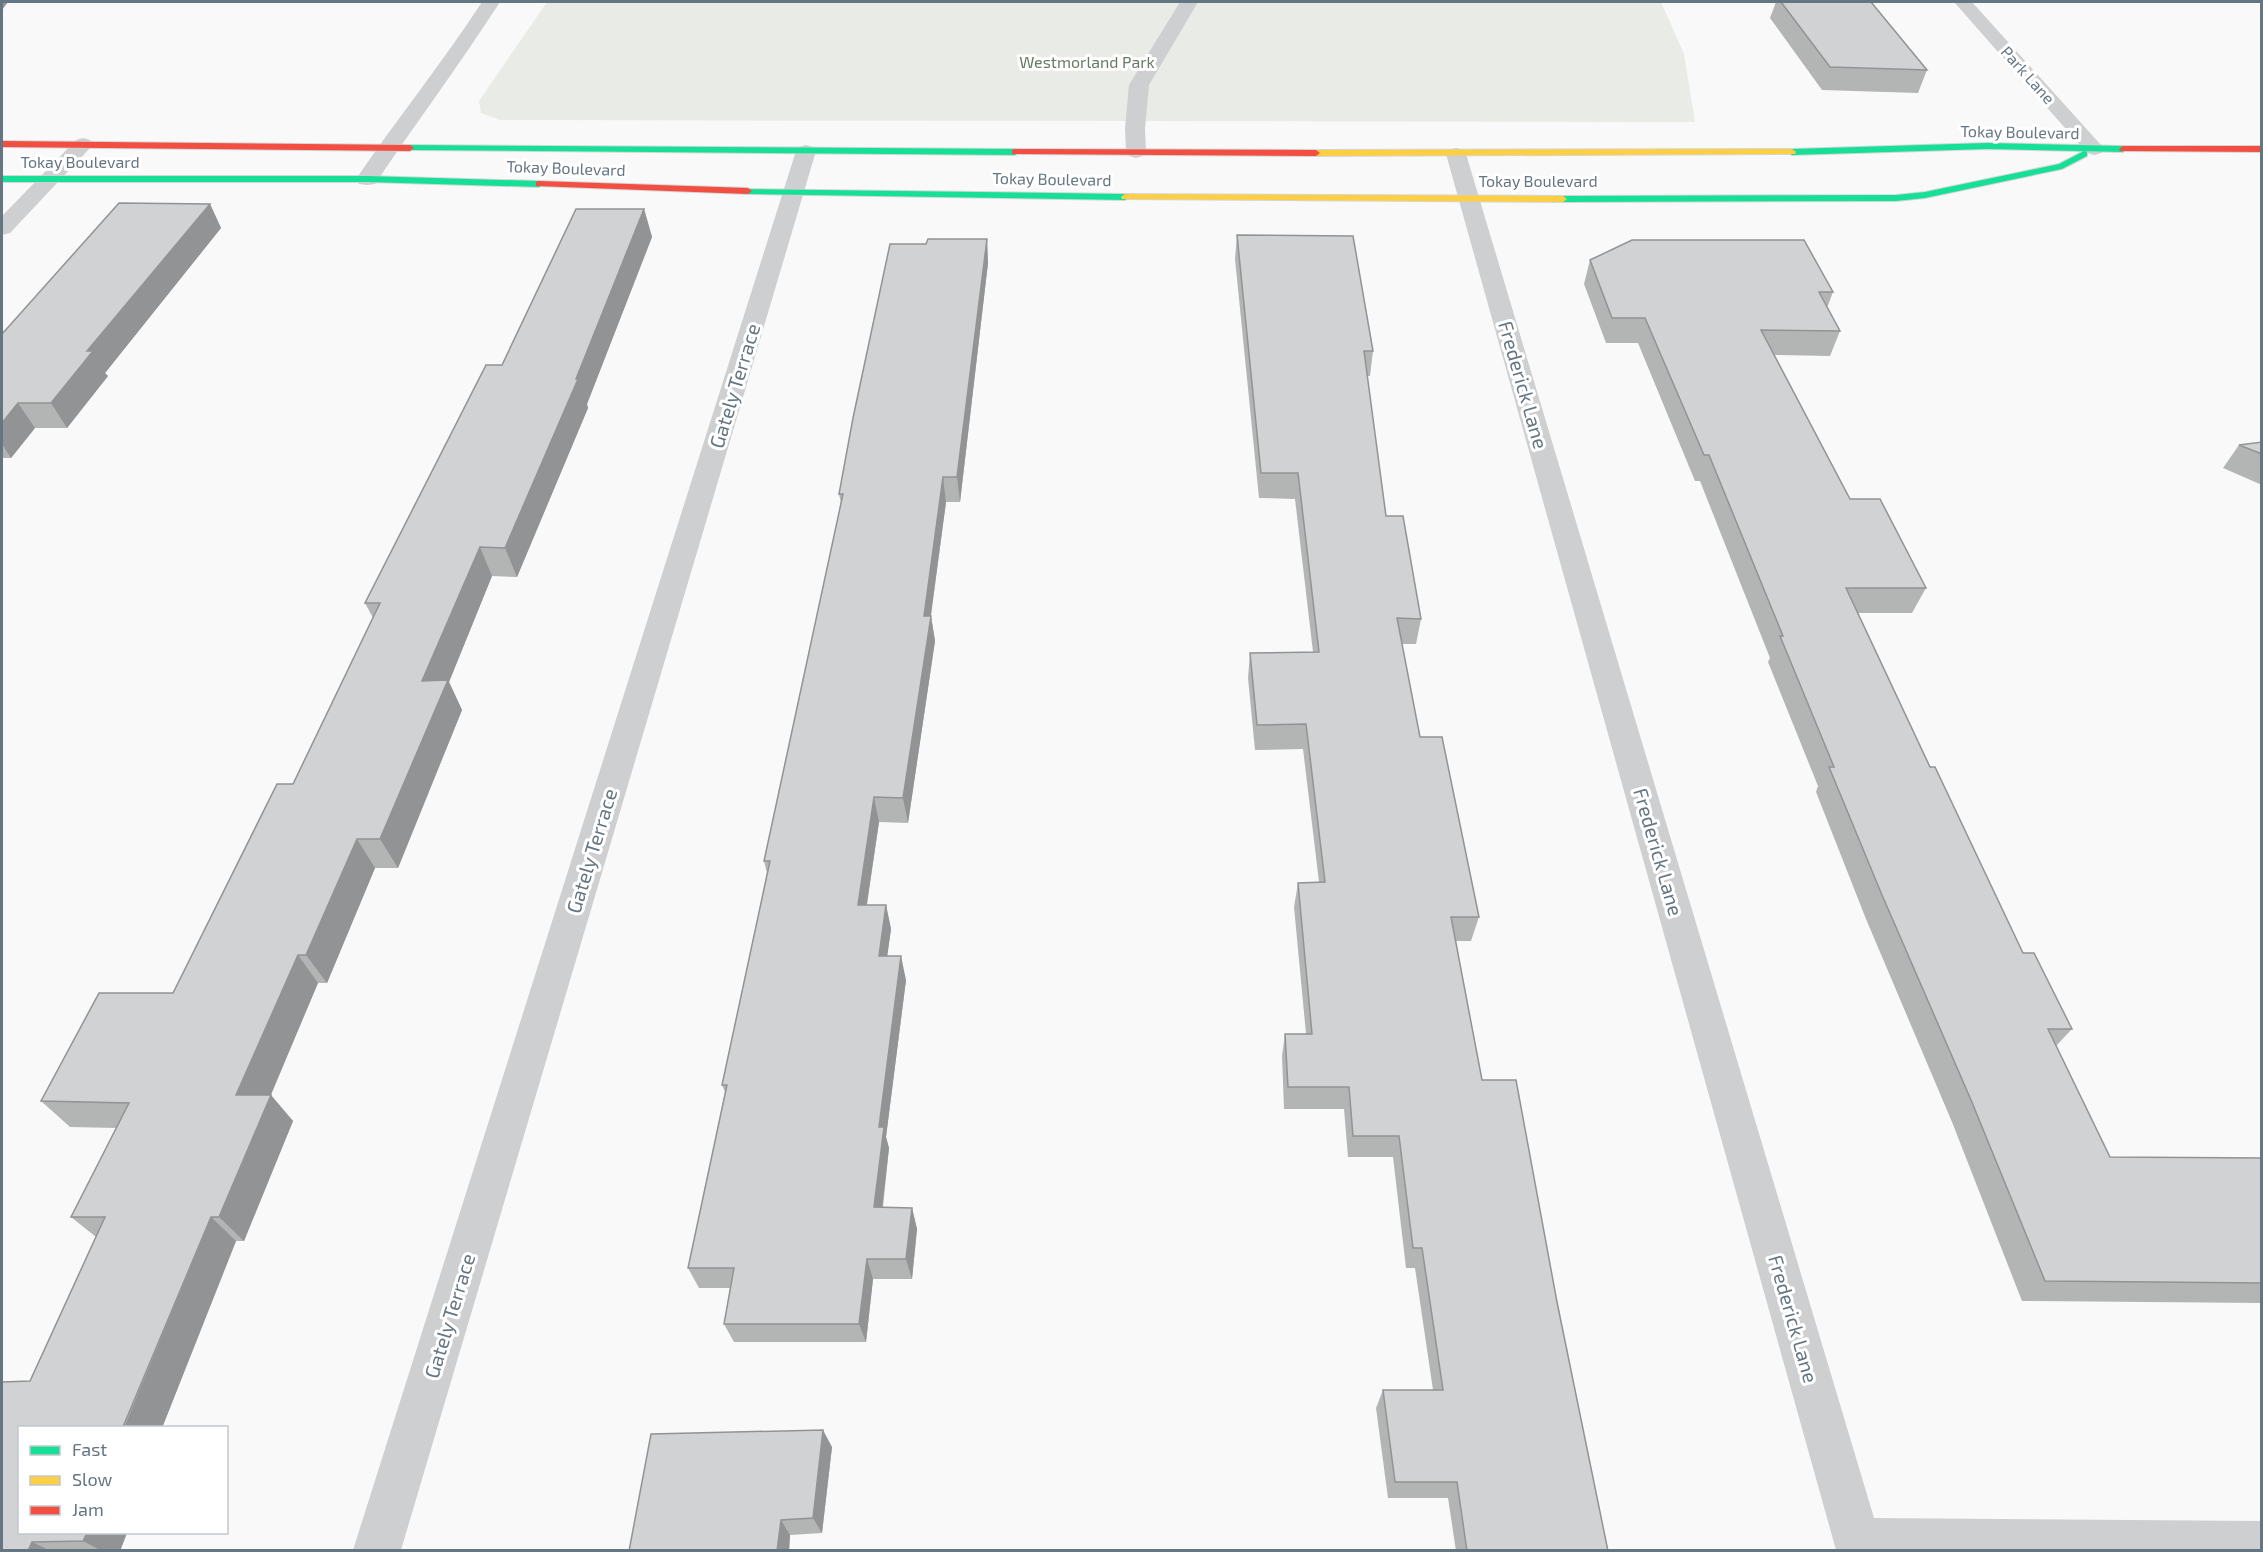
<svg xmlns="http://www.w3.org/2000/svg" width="2263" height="1552" font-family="'Exo 2',sans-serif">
	<rect width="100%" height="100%" fill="#f9f9f9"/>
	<path fill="#e8ebe6" d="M 547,2 L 1661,2 L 1684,54 L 1695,122 L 500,120 L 481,113 L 479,101 Z"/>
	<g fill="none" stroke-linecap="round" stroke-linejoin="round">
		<defs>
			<path id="fast" d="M 1987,143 L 2123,146 L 2127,149 L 2123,152 L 1987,149 L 1792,155 L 1788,152 L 1792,149 Z
				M 410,145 L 1015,149 L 1019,152 L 1015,155 L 407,150 L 406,148 Z
				M 2084,151 L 2087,152 L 2087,156 L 2062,169 L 1925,198 L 1896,201 L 1563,202 L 1559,199 L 1563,196 L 1896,195 L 1925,192 L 2059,164 Z
				M 2,176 L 367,176 L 539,181 L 543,184 L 539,187 L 367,182 L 2,182 Z
				M 745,189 L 1125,194 L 1129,197 L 1125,200 L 748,194 L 744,191 Z"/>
			<path id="slow" d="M 1792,149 L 1796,152 L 1795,154 L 1316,156 L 1312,153 L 1316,150 Z
				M 1125,194 L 1563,196 L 1567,199 L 1563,202 L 1122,199 L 1121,197 Z"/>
			<path id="jam" d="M 2,141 L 410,145 L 414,148 L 410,151 L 2,147 Z
				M 2123,146 L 2262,146 L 2262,152 L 2120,151 L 2119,149 Z
				M 1015,149 L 1316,150 L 1320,153 L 1316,156 L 1012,154 L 1012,150 Z
				M 539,181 L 748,188 L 752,191 L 748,194 L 536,186 L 536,182 Z"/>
		</defs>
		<use href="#fast" stroke="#d5d6d7" stroke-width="2"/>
		<use href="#slow" stroke="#d5d6d7" stroke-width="2"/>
		<use href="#jam" stroke="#d5d6d7" stroke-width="2"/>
		<path fill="#cecfd0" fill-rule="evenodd" d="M 1180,2 L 1198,2 L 1149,85 L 1145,128 L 1146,152 L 1143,156 L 1136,158 L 1129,156 L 1126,152 L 1125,128 L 1129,85 Z"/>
		<path fill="#cecfd0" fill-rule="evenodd" d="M 482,2 L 500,2 C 460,64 416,123 375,184 L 367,185 L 359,184 L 356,179 C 397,119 442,63 482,2 Z
			M 1954,2 L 1972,2 L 2101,145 L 2104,149 L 2101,153 L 2094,155 L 2087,153 Z
			M 83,138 L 90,140 L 93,144 L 90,148 L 10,233 L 2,235 L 2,216 L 76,140 Z
			M 806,145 L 813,147 L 816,151 L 401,1550 L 353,1550 L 796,151 L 799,147 Z
			M 1456,148 L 1463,150 L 1466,154 L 1874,1518 L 2262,1521 L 2262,1550 L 1836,1550 L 1446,154 L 1449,150 Z"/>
		<use href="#fast" fill="#16e098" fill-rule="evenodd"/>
		<use href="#slow" fill="#ffcf43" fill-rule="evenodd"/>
		<use href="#jam" fill="#f24e42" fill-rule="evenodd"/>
	</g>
	<path fill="#b3b5b5" d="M 1776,2 L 1871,2 L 1927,70 L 1918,93 L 1822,90 L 1770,18 Z
		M 210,204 L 221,228 L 105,373 L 108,376 L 67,428 L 35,428 L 11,458 L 3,458 L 2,460 L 2,334 Z
		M 576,209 L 644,209 L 652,237 L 587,404 L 588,408 L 517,577 L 492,576 L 449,682 L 462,710 L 398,868 L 375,868 L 327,983 L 318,983 L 270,1095 L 293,1121 L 244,1241 L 236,1241 L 162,1428 L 20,1428 L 20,1533 L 127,1533 L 120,1551 L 2,1551 L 2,1382 L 30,1381 L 96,1237 L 71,1217 L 116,1128 L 70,1127 L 41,1101 L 99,993 L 173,993 L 277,784 L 293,784 L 373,618 L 365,603 L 486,365 L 502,365 Z
		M 1237,235 L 1373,351 L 1370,376 L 1367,376 L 1386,516 L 1421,619 L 1416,644 L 1402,644 L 1420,737 L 1479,917 L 1471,941 L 1456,941 L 1482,1080 L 1557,1302 L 1608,1551 L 1456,1551 L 1448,1498 L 1388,1498 L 1376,1408 L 1383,1390 L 1433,1390 L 1415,1268 L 1406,1268 L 1393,1157 L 1348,1157 L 1344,1109 L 1284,1109 L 1282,1056 L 1285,1034 L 1306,1034 L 1294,907 L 1298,883 L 1319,882 L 1303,749 L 1255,750 L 1248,678 L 1250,653 L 1313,652 L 1295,499 L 1259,498 L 1235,259 Z
		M 987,239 L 988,263 L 960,502 L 946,502 L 931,616 L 935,641 L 908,823 L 879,822 L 867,905 L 886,905 L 891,929 L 887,956 L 906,980 L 886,1137 L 889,1148 L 883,1207 L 912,1208 L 917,1229 L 912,1279 L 873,1279 L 866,1342 L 734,1342 L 724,1324 L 730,1288 L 699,1288 L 688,1268 L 725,1092 L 722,1085 L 767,873 L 764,861 L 841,503 L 839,494 L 926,244 Z
		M 1590,260 L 1833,292 L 1827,308 L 1840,331 L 1830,356 L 1774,355 L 1850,499 L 1926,588 L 1912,613 L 1858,613 L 1930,767 L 2023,953 L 2072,1029 L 2056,1046 L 2110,1157 L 2262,1158 L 2262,1303 L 2022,1301 L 1952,1122 L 1866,919 L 1816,792 L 1818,786 L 1768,662 L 1770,658 L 1700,481 L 1695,481 L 1638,343 L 1606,343 L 1584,284 Z
		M 2262,442 L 2262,485 L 2223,468 L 2239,445 Z
		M 832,1447 L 822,1533 L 790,1535 L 789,1551 L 629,1551 Z"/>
	<path fill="#929394" d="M 2,2 L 8,2 L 2,10 Z
		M 210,204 L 221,228 L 105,373 L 108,376 L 67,428 L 51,403 L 87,351 Z
		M 644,209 L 652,237 L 587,404 L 588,408 L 517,577 L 505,548 L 576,379 Z
		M 987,239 L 988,263 L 960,502 L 957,477 Z
		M 18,403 L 35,428 L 11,458 L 2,444 L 2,423 Z
		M 943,477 L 946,502 L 930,621 L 931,616 L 935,641 L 908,823 L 903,798 L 924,616 Z
		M 480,547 L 492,576 L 449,682 L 462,710 L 398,868 L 380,839 L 422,681 Z
		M 874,797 L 879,822 L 863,929 L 858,905 Z
		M 357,839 L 375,868 L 327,983 L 306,955 Z
		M 886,905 L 891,929 L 884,980 L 879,956 Z
		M 298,955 L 318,983 L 260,1121 L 236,1095 Z
		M 901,956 L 906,980 L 886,1137 L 889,1148 L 880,1227 L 874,1207 L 879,1127 Z
		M 271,1095 L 293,1121 L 244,1241 L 219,1217 Z
		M 912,1208 L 917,1229 L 912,1279 L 906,1259 Z
		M 211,1217 L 236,1241 L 162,1428 L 124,1428 Z
		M 867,1259 L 873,1279 L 866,1342 L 859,1324 Z
		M 823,1430 L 832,1447 L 822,1533 L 813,1518 Z
		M 781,1520 L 790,1535 L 789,1551 L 777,1551 Z
		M 87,1533 L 127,1533 L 120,1551 L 102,1551 L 83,1541 Z
		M 32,1542 L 51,1551 L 28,1551 Z"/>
	<path fill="#d0d2d3" stroke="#929394" stroke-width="1.5" d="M 1781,2 L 1871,2 L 1927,70 L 1830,67 Z
		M 119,203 L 210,204 L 87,351 L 93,351 L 51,403 L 18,403 L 2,423 L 2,334 Z
		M 576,209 L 644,209 L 576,379 L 578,379 L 505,548 L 480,547 L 422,681 L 448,680 L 380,839 L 357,839 L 306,955 L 298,955 L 236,1095 L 271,1095 L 219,1217 L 211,1217 L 123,1427 L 130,1428 L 20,1428 L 20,1533 L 87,1533 L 83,1541 L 32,1542 L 28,1551 L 2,1551 L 2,1382 L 30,1381 L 105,1217 L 71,1217 L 129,1103 L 41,1101 L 99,993 L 173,993 L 277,784 L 293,784 L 380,603 L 365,603 L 486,365 L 502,365 Z
		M 1237,235 L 1353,236 L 1373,351 L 1364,351 L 1386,516 L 1403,516 L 1421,619 L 1397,618 L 1420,737 L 1442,737 L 1479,917 L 1451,917 L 1482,1080 L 1516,1080 L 1557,1302 L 1608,1551 L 1467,1551 L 1457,1482 L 1395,1482 L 1383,1390 L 1443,1390 L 1422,1248 L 1413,1248 L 1399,1136 L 1353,1136 L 1349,1087 L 1288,1087 L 1285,1034 L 1312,1034 L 1298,883 L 1325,882 L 1306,724 L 1257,725 L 1250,653 L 1319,652 L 1298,473 L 1261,473 Z
		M 928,239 L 987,239 L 957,477 L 943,477 L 924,616 L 931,616 L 903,798 L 874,797 L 858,905 L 886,905 L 879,956 L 901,956 L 879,1127 L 884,1127 L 874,1207 L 912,1208 L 906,1259 L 867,1259 L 859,1324 L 724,1324 L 734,1268 L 688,1268 L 727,1085 L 722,1085 L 770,861 L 764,861 L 843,494 L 839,494 L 853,418 L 890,244 L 926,244 Z
		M 1632,240 L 1804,240 L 1833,292 L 1819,292 L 1840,331 L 1761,330 L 1850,499 L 1880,499 L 1926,588 L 1846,588 L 1930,767 L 1935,767 L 2023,953 L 2034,953 L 2072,1029 L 2048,1029 L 2110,1157 L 2262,1158 L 2262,1283 L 2045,1281 L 1971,1100 L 1882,895 L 1829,767 L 1834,767 L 1780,636 L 1783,636 L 1709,455 L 1704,455 L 1645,318 L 1612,318 L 1590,260 Z
		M 2262,442 L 2262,454 L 2239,445 Z
		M 823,1430 L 813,1518 L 781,1520 L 777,1551 L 629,1551 L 651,1434 Z"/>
	<g text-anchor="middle" stroke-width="6" stroke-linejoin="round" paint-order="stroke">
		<g font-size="16" fill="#687a64" stroke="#fff">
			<text x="1087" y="68">Westmorland Park</text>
		</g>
		<g font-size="16" fill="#657683" stroke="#fff">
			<text transform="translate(2028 75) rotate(48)" y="6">Park Lane</text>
			<text transform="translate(2020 132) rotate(1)" y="6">Tokay Boulevard</text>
			<text x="80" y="168">Tokay Boulevard</text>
			<text transform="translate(566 168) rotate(2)" y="6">Tokay Boulevard</text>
			<text transform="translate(1052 179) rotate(1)" y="6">Tokay Boulevard</text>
			<text x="1538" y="187">Tokay Boulevard</text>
		</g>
		<g font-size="20" fill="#657683" stroke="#fff">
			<text transform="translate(1523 385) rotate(74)" y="7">Frederick Lane</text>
			<text transform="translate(735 386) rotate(-73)" y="7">Gately Terrace</text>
			<text transform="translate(592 851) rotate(-73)" y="7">Gately Terrace</text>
			<text transform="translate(1658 852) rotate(74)" y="7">Frederick Lane</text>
			<text transform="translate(450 1316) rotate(-73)" y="7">Gately Terrace</text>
			<text transform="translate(1793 1319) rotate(74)" y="7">Frederick Lane</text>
		</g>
	</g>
	<rect width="2263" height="1552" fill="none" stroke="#657683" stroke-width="6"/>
	<rect x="18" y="1426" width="210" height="108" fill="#ffffff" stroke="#c1c8cd" stroke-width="1.5"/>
	<rect x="30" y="1446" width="30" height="9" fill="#16e098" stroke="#c1c8cd" stroke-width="1.5"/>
	<text x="72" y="1456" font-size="18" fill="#657683">Fast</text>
	<rect x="30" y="1476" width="30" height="9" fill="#ffcf43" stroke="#c1c8cd" stroke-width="1.5"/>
	<text x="72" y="1486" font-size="18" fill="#657683">Slow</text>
	<rect x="30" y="1506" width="30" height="9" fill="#f24e42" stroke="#c1c8cd" stroke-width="1.5"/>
	<text x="72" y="1516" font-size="18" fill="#657683">Jam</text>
</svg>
